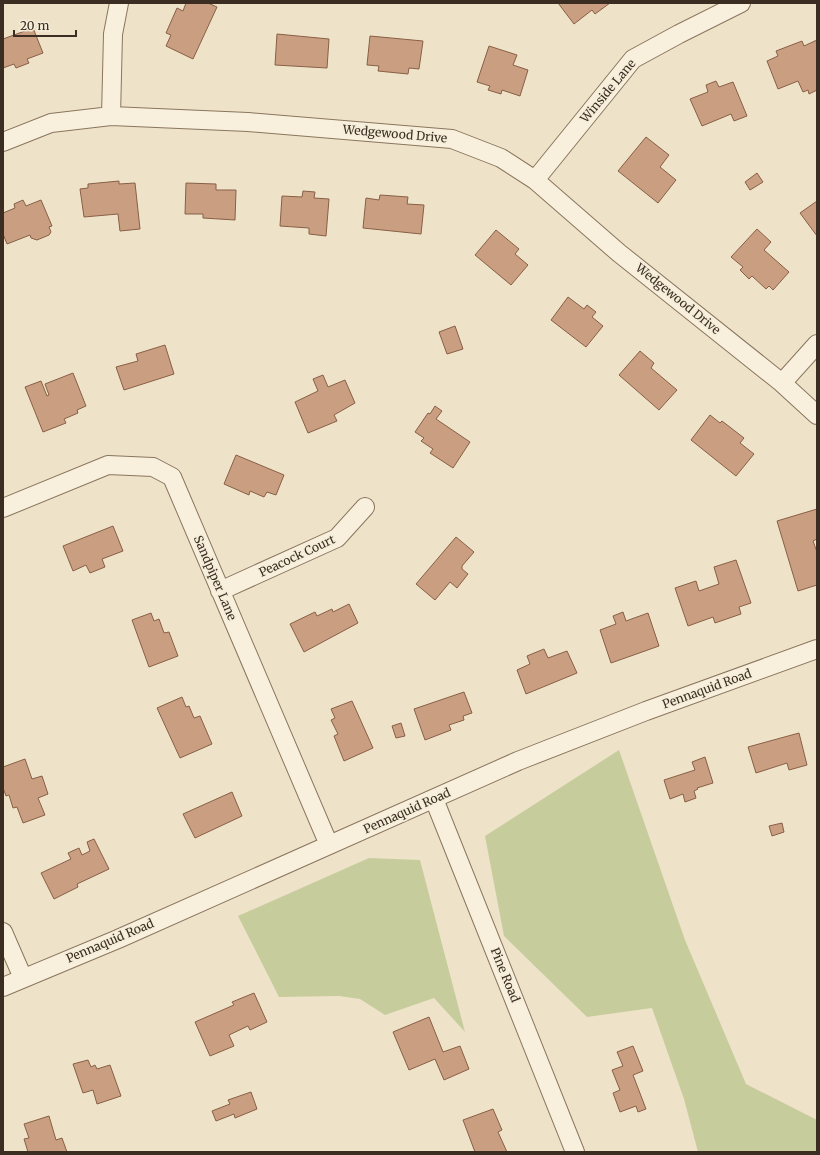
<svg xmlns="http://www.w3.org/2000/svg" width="820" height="1155" font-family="Merriweather,serif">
	<rect width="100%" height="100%" fill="#eee3c9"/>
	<path fill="#c7cc9d" d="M 619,750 L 685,940 L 746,1084 L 817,1120 L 817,1152 L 698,1152 L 684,1099 L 652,1008 L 587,1017 L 504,936 L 485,836 Z
		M 369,858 L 420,860 L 465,1032 L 434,998 L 385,1015 L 360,999 L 339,996 L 279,997 L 238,916 Z"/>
	<path fill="#ca9f81" stroke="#885f45" d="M 186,3 L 208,3 L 217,7 L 193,59 L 166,46 L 171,35 L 166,33 L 177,8 L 183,11 Z
		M 558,3 L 610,3 L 595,14 L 592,10 L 574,24 Z
		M 33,28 L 43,53 L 27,59 L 29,63 L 16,68 L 14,64 L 3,68 L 3,39 Z
		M 277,34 L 329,39 L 327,68 L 275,65 Z
		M 370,36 L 423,41 L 419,69 L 409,68 L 408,74 L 378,71 L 379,66 L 367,65 Z
		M 817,40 L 817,90 L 809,94 L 808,90 L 803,92 L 798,81 L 778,89 L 767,61 L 778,56 L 776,51 L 802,41 L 804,46 Z
		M 489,46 L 517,55 L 513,65 L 528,70 L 520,96 L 502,90 L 501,94 L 488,90 L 490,86 L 477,82 Z
		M 716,81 L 719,87 L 733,82 L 747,116 L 734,121 L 731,114 L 702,126 L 690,99 L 708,92 L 706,85 Z
		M 646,137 L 669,155 L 660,167 L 676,180 L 658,203 L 618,171 Z
		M 757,173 L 763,182 L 750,190 L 745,182 Z
		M 119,181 L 119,184 L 135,183 L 140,229 L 120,231 L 118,214 L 84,217 L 80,189 L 88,188 L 88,184 Z
		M 186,183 L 216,184 L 216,190 L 236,190 L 235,220 L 203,218 L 203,214 L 185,214 Z
		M 303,191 L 315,192 L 314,198 L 329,199 L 326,236 L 309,234 L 309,228 L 280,226 L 282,196 L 302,197 Z
		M 380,195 L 408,197 L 407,204 L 424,205 L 421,234 L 363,228 L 366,198 L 379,200 Z
		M 23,200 L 26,206 L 41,200 L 52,226 L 49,227 L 51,232 L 49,235 L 37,240 L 31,238 L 30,235 L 7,244 L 3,234 L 3,213 L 15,208 L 14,204 Z
		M 817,201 L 817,236 L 800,213 Z
		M 757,229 L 771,242 L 764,250 L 789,272 L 773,290 L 769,286 L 766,289 L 752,276 L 749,279 L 740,270 L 743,267 L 731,257 Z
		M 496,230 L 519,249 L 515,254 L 528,265 L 511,285 L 475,255 Z
		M 568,297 L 584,309 L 587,305 L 596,312 L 592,317 L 603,326 L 586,347 L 551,320 Z
		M 455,326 L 463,349 L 447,354 L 439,332 Z
		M 165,345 L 174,374 L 124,390 L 116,367 L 138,361 L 136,354 Z
		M 640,351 L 654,363 L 651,368 L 677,390 L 659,410 L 619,375 Z
		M 73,373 L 86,406 L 77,410 L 78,413 L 64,419 L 66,423 L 43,432 L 25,387 L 41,381 L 47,396 L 49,395 L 45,384 Z
		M 323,375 L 328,387 L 345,380 L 355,403 L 334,415 L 337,421 L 308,433 L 295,402 L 318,391 L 313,379 Z
		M 435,406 L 442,411 L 436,419 L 470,442 L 453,468 L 430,453 L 433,449 L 421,441 L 424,438 L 415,432 L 428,413 L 430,414 Z
		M 710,415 L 720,423 L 722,421 L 744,438 L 740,443 L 754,454 L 736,476 L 691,440 Z
		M 236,455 L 284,475 L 276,495 L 267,492 L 264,497 L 250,491 L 249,495 L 224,484 Z
		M 817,509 L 817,539 L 813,541 L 817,552 L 817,585 L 798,591 L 777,521 Z
		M 113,526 L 123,551 L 102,559 L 105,567 L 90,573 L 86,565 L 73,571 L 63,546 Z
		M 456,537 L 474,552 L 462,566 L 462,569 L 468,574 L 457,588 L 450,582 L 435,600 L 416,584 Z
		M 736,560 L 751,603 L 739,607 L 741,614 L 715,623 L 713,617 L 688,626 L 675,588 L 696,581 L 699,591 L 719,584 L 714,567 Z
		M 349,604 L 358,623 L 304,652 L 290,624 L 315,612 L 317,616 L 332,609 L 333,612 Z
		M 623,612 L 626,621 L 648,613 L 659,646 L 611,663 L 600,630 L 616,624 L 613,616 Z
		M 151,613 L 154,621 L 159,619 L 164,633 L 169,632 L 178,656 L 149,667 L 132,620 Z
		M 544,649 L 548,658 L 567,651 L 577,673 L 526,694 L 517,670 L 530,664 L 527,656 Z
		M 464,692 L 472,713 L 463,716 L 464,720 L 449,725 L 451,730 L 425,740 L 414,709 Z
		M 182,697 L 186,707 L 189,706 L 194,718 L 200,716 L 212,744 L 180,758 L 157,708 Z
		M 352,701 L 373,748 L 344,761 L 334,736 L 338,734 L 331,720 L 335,718 L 331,709 Z
		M 401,723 L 405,736 L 396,738 L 392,726 Z
		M 799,733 L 807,765 L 789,770 L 787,763 L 756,773 L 748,747 Z
		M 705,757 L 713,783 L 697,788 L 698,789 L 694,791 L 696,798 L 685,802 L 683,794 L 670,799 L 664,780 L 695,770 L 692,762 Z
		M 25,759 L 32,779 L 42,776 L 48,794 L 38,798 L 45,815 L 23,823 L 17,807 L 13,808 L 9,795 L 6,796 L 3,788 L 3,767 Z
		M 232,792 L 242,816 L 195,838 L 183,814 Z
		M 782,823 L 784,832 L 772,836 L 769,826 Z
		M 94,839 L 109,869 L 77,884 L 78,887 L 54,899 L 41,873 L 71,859 L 68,853 L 79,848 L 82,855 L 90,851 L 87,842 Z
		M 254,993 L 267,1022 L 250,1030 L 248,1026 L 229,1035 L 234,1046 L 210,1056 L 195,1022 L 234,1005 L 232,1002 Z
		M 429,1017 L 443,1052 L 460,1046 L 469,1069 L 444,1080 L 435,1059 L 409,1070 L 393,1032 Z
		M 633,1046 L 643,1071 L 633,1075 L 646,1109 L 638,1112 L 636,1106 L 620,1112 L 613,1093 L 620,1090 L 612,1070 L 623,1066 L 617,1052 Z
		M 88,1060 L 91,1067 L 95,1065 L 97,1069 L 110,1065 L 121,1096 L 97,1104 L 93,1090 L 83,1093 L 73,1064 Z
		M 251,1092 L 257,1109 L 235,1118 L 234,1114 L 216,1121 L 212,1111 L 230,1104 L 228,1100 Z
		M 493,1109 L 502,1130 L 498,1132 L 507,1152 L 475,1152 L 463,1120 Z
		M 49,1116 L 56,1140 L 62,1138 L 67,1152 L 28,1152 L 24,1139 L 29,1138 L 24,1124 Z"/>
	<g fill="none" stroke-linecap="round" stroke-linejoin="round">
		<defs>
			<path id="street" d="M 111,116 L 113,34 L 119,3
				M 3,142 L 51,123 L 111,116 L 248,122 L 452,139 L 501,158 L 535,180 L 619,253 L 782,383 L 817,415
				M 535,180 L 633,59 L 679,34 L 741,3
				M 782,383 L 817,344
				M 3,508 L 108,465 L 153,467 L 172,477 L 329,845
				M 220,591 L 337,538 L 365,507
				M 434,799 L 575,1152
				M 3,932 L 23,978
				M 3,987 L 118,939 L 518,761 L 646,711 L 817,649"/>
		</defs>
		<use href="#street" stroke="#8a755e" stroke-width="20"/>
		<use href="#street" stroke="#f8f0dd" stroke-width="18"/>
	</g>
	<g text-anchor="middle" stroke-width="3.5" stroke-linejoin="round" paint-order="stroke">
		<g font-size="12" fill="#3b2d21" stroke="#f5edd9">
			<text transform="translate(608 91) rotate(-50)" y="4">Winside Lane</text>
			<text transform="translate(395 134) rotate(5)" y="4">Wedgewood Drive</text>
			<text transform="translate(678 299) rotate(39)" y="4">Wedgewood Drive</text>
			<text transform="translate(297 556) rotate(-25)" y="4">Peacock Court</text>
			<text transform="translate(215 578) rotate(67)" y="4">Sandpiper Lane</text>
			<text transform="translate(707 689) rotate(-20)" y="4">Pennaquid Road</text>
			<text transform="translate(407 811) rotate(-24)" y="4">Pennaquid Road</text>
			<text transform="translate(110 941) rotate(-23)" y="4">Pennaquid Road</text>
			<text transform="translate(505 975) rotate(68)" y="4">Pine Road</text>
		</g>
	</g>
	<rect width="820" height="1155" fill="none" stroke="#3b2d21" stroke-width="8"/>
	<path d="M14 30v6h62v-6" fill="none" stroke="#3b2d21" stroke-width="2"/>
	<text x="20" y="30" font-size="12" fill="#3b2d21" stroke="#f5edd9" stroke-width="3" paint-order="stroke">20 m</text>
</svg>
